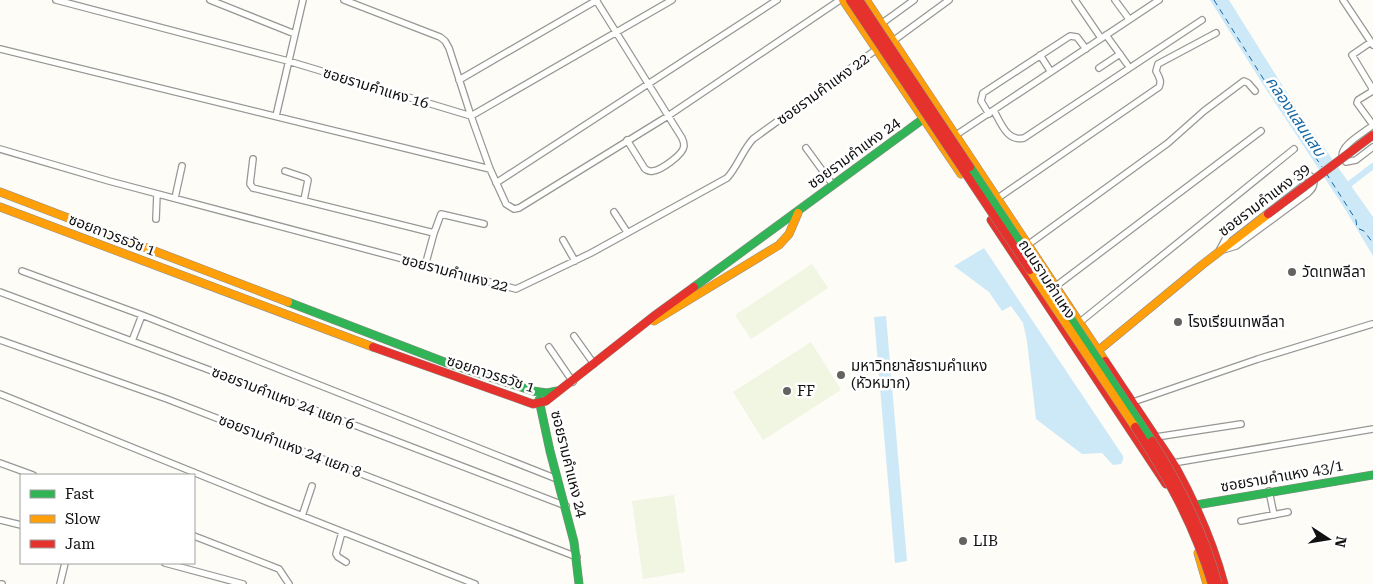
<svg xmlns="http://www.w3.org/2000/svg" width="1373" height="584" font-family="'Roboto Serif','Noto Sans Thai',serif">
	<rect width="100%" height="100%" fill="#fdfcf7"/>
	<path fill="#f0f6e1" d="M 812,264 L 828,288 L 751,339 L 735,315 Z
		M 811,342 L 841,390 L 763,440 L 733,392 Z
		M 674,495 L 685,572 L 643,579 L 632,501 Z"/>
	<path fill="#cde8f7" d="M 1210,0 L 1229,0 L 1297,109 L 1373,217 L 1373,256 L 1345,209 L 1264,86 Z
		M 984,248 L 1123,456 L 1123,460 L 1121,464 L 1113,465 L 1102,453 L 1082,454 L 1036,419 L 1027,341 L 1023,323 L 1011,306 L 1002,311 L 989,292 L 954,266 Z
		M 886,316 L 907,561 L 895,563 L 874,317 Z"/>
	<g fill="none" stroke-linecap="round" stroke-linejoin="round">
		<path stroke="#cde8f7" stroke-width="6" d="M 1343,189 L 1373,166"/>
		<path stroke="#1768a6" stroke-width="1" stroke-dasharray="6 5" stroke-linecap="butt" d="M 1214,0 L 1271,91 L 1322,167
			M 1326,173 L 1356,220 L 1357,228 L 1364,231 L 1373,243"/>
		<defs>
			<path id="street" d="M 56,0 L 288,61 L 471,116 L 672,0
				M 210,0 L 295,34
				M 344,0 L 440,37 L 445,41 L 449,48 L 471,116 L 490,169 L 506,204 L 514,209 L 519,208 L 668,116 L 840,0
				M 596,0 L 682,138 C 683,140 684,144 684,146 C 683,155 661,170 653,171 C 649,172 649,171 645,169 L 627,140
				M 1075,0 L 1101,38
				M 1115,0 L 1129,19
				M 1343,0 L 1373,45
				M 881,24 L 914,0
				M 1106,35 L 1127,64
				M 893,41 L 949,0
				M 1371,42 L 1352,55 L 1372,88 L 1371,92 L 1358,100 L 1357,103 L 1373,125
				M 0,49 L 490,169
				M 1040,55 L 1051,72
				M 1099,68 L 1120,54
				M 459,80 L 597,0
				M 994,111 C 1001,123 1007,142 1024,138 L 1202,20
				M 989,114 L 981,101 L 983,93 L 1070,36 L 1077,37 L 1086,49
				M 276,116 L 303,0
				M 1373,125 C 1364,133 1341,144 1342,157 L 1346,162 L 1356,160 L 1373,147
				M 956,135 L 1159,0
				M 806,148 L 833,185
				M 0,149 L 109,181 L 516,289 L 591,253 L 727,178 C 738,166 742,151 753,139 L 877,49
				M 253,159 L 250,184 L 253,188 L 434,233
				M 285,171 L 306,178 L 308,180 L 304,200
				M 1307,174 C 1317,178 1315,187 1308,193 L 1236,246 L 1219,251 L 1227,236 Z
				M 496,183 L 777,0
				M 175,198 L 182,166
				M 998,198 L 1159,87 C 1162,81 1159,77 1156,71 L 1158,64 L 1216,33
				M 614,212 L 627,232
				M 156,219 L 157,194
				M 563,240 L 575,261
				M 1029,244 L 1168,143 L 1204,111 L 1244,81 L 1248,83 L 1255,91
				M 425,266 L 434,233 L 441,214 L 484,224
				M 22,271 L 142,315 L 557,479
				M 1056,286 L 1261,131
				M 0,292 L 247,384 L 566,506
				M 1080,322 L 1294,149
				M 574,336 L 594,364
				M 0,340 L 167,399 L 577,557
				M 132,341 L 142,315
				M 549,347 L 573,382
				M 0,394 L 267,502 L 475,584
				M 1133,402 L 1258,359 L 1372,324
				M 1156,437 L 1241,424
				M 0,463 L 33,475
				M 1173,463 L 1373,429
				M 1269,491 L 1274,515
				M 302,516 L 312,486
				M 0,520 L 21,525
				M 1241,521 L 1288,512
				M 342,532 L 336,554 L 338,557 L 346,562
				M 194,536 L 279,569 L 289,584
				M 165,563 L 243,584
				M 0,584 L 2,584
				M 60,584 L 65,563"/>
			<path id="fast" d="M 694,287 L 923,119
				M 288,302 L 447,363 L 533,391 L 547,393 L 557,391
				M 539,400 L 550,451 L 574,542 L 579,584
				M 1196,505 L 1373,475"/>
			<path id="slow" d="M 843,0 L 961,174
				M 866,0 L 1105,361
				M 0,192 L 288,302
				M 0,207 L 373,347
				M 654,321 L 779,245 L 789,234 L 798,213
				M 1099,350 L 1202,265 L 1268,214
				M 1198,553 L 1207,584"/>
			<path id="jam" d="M 991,220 L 1166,484
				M 373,347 L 533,404 L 546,401 L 654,316 L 694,287
				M 1105,361 L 1175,466 C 1196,504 1213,542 1224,584"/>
		</defs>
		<use href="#street" stroke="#979795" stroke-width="8"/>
		<use href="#fast" stroke="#8e8d8b" stroke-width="9"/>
		<use href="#slow" stroke="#8e8d8b" stroke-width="9"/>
		<use href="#jam" stroke="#8e8d8b" stroke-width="9"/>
		<use href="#street" stroke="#fffffe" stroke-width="5.5"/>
		<use href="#fast" stroke="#30b455" stroke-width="8"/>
		<use href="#slow" stroke="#ff9f0a" stroke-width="8"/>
		<use href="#jam" stroke="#e5322d" stroke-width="8"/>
		<defs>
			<path id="fast-bridge" d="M 970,167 L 1152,441"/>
			<path id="slow-bridge" d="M 1030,270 L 1135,427"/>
			<path id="jam-bridge" d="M 850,0 L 1030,270
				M 859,0 L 970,167
				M 1268,214 L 1373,135
				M 1135,427 C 1168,478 1194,525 1212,584
				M 1152,441 C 1181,486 1204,532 1218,584"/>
		</defs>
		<use href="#fast-bridge" stroke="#8e8d8b" stroke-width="9" stroke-linecap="butt"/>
		<use href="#slow-bridge" stroke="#8e8d8b" stroke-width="9" stroke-linecap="butt"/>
		<use href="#jam-bridge" stroke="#8e8d8b" stroke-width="9" stroke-linecap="butt"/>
		<use href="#fast-bridge" stroke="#30b455" stroke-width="8"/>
		<use href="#slow-bridge" stroke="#ff9f0a" stroke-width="8"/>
		<use href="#jam-bridge" stroke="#e5322d" stroke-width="8"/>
	</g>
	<g fill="#646362" stroke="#fff" stroke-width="2">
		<circle cx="1292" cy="272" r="5"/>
		<circle cx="1178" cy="322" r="5"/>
		<circle cx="841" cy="375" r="5"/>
		<circle cx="787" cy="391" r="5"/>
		<circle cx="963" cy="541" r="5"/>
	</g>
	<g text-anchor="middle" stroke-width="5" stroke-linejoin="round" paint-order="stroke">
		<g font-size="15" fill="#111" stroke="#fff">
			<text transform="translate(376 88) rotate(17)" y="5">ซอยรามคำแหง 16</text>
			<text transform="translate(823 89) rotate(-36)" y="5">ซอยรามคำแหง 22</text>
			<text transform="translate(854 153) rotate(-36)" y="5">ซอยรามคำแหง 24</text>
			<text transform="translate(1264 200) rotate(-37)" y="5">ซอยรามคำแหง 39</text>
			<text transform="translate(112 235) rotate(21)" y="5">ซอยถาวรธวัช 1</text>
			<text transform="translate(455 273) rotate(15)" y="5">ซอยรามคำแหง 22</text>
			<text transform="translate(1047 279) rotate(57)" y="5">ถนนรามคำแหง</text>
			<text transform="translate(491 374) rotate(18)" y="5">ซอยถาวรธวัช 1</text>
			<text transform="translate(283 398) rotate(21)" y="5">ซอยรามคำแหง 24 แยก 6</text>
			<text transform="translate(290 446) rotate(21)" y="5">ซอยรามคำแหง 24 แยก 8</text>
			<text transform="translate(569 464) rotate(76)" y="5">ซอยรามคำแหง 24</text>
			<text transform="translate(1282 476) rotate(-10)" y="5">ซอยรามคำแหง 43/1</text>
		</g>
		<g font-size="15" fill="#111" stroke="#fff" text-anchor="start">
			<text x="1302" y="277">วัดเทพลีลา</text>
			<text x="1188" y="327">โรงเรียนเทพลีลา</text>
			<text x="851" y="371">มหาวิทยาลัยรามคำแหง<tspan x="851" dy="17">(หัวหมาก)</tspan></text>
			<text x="797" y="396">FF</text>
			<text x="973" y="546">LIB</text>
		</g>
		<g font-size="16" font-style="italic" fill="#1768a6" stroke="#fff">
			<text transform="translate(1296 116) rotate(56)" y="6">คลองแสนแสบ</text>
		</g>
	</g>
	<rect x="20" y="474" width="175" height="90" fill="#ffffff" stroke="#a0a0a0"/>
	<rect x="30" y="490" width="25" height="8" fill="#30b455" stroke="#a0a0a0"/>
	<text x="65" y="499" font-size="15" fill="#111111">Fast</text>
	<rect x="30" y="515" width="25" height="8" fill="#ff9f0a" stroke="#a0a0a0"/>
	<text x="65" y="524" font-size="15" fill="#111111">Slow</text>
	<rect x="30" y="540" width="25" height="8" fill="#e5322d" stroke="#a0a0a0"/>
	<text x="65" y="549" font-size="15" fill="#111111">Jam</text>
	<g transform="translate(1328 539) rotate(102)" stroke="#ffffff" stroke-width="4" paint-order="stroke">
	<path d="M0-4L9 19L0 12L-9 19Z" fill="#111111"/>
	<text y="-8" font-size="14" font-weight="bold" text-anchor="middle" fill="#111111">N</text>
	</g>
</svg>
